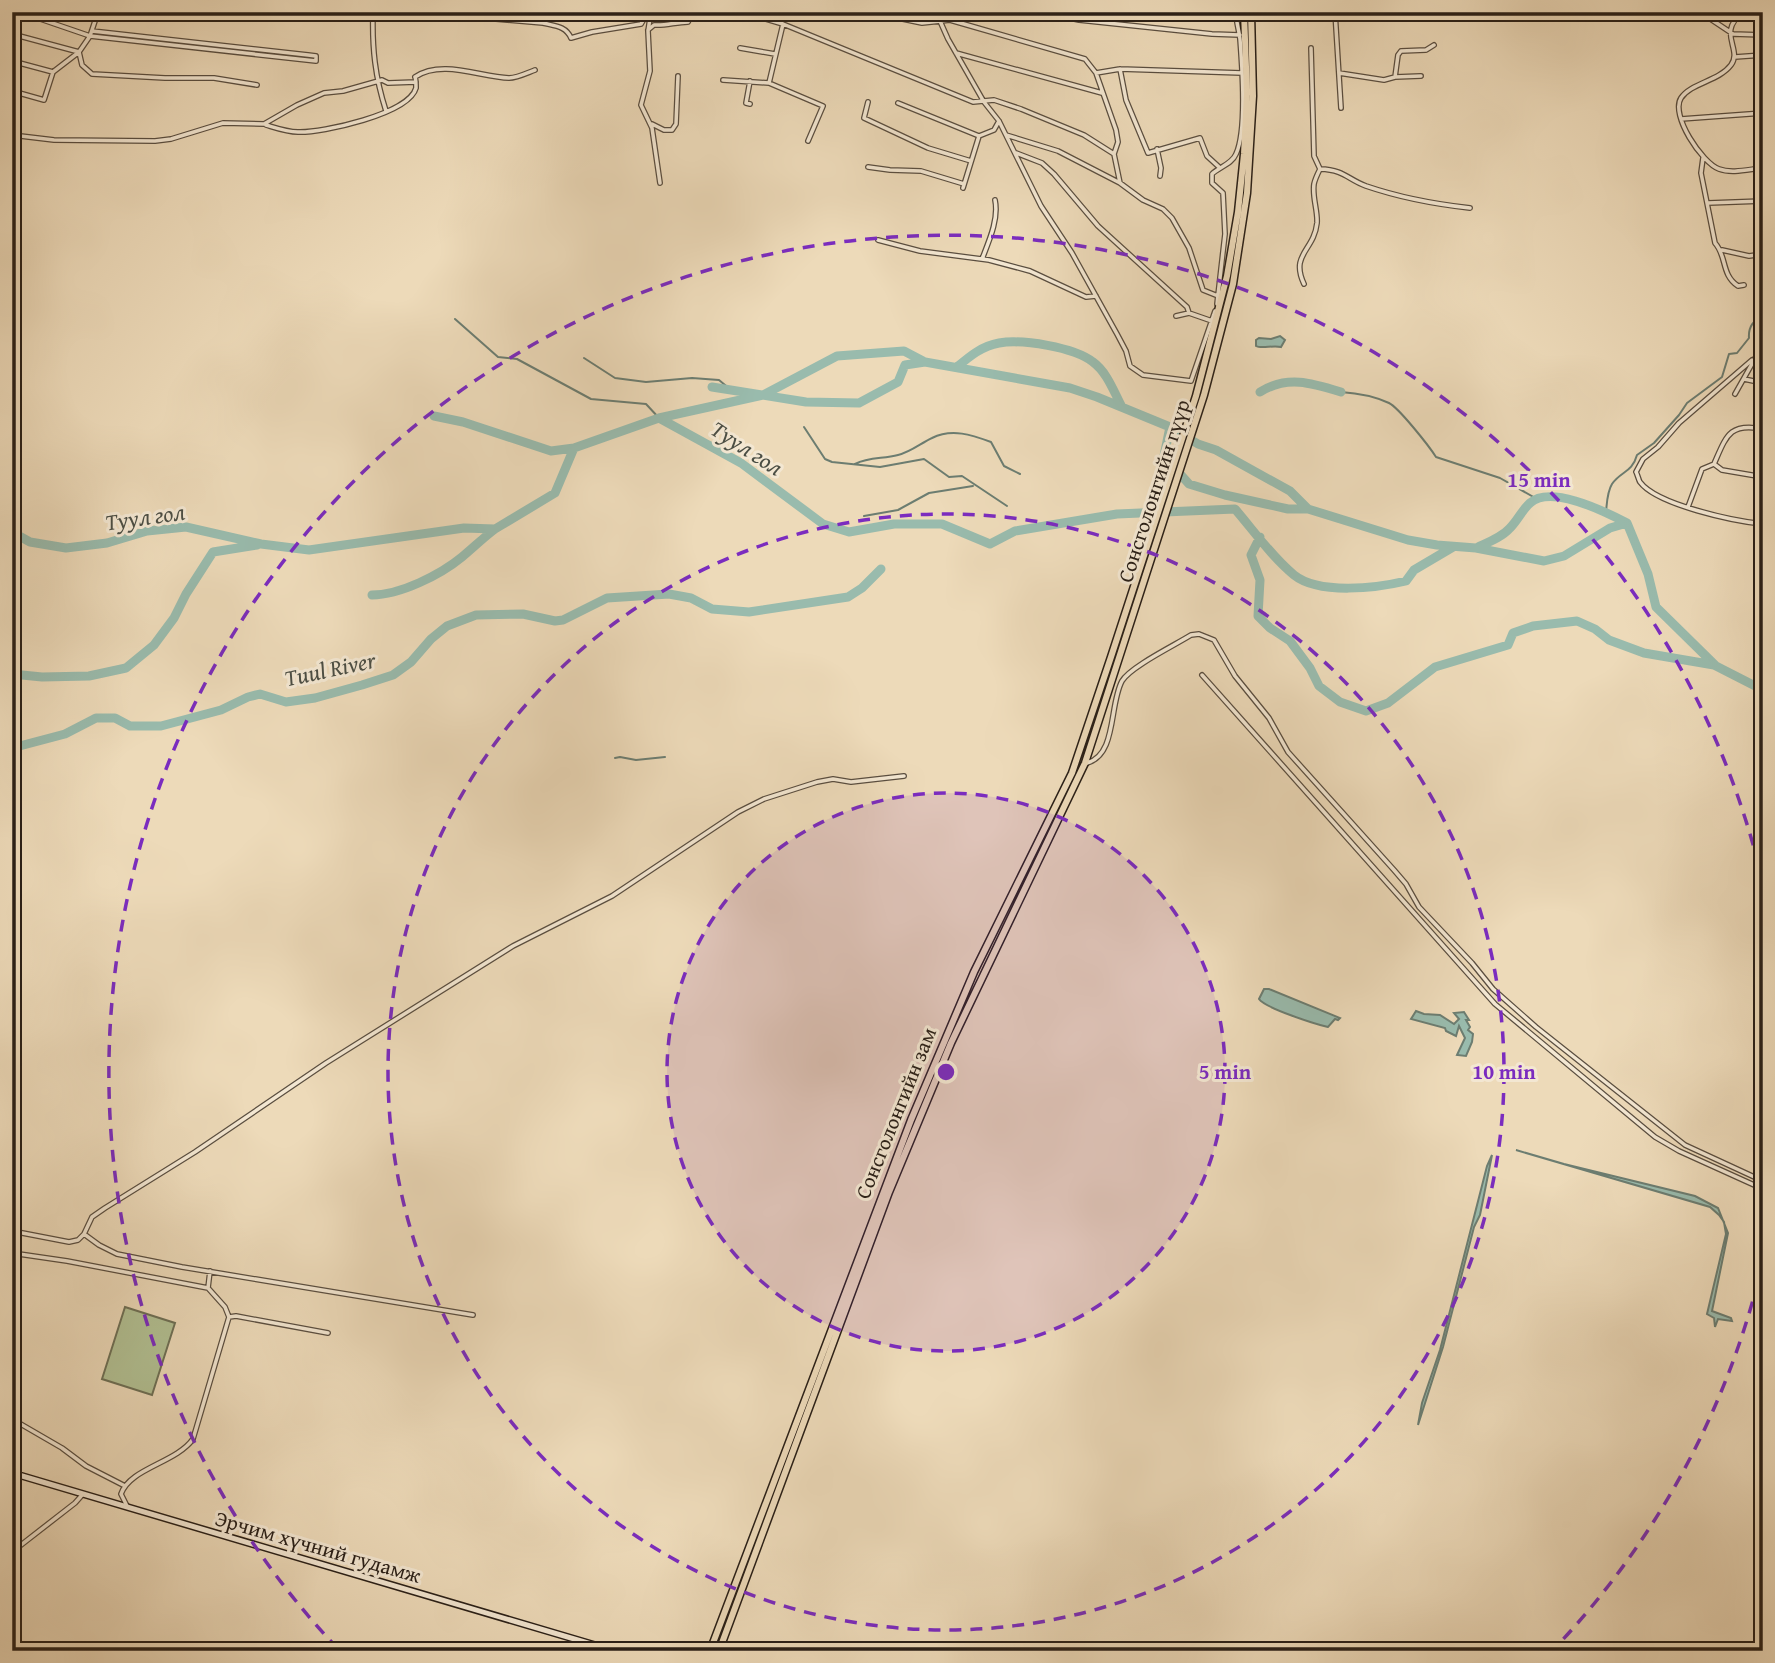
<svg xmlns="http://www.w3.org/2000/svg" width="1775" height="1663" font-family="'Gentium Book Plus',serif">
	<rect width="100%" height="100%" fill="#eddab9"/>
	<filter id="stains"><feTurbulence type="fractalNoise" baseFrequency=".00286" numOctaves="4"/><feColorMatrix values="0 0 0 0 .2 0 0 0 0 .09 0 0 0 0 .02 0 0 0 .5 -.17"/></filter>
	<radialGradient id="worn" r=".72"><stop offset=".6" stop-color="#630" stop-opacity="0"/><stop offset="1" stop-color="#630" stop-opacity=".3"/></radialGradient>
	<path fill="#b2c194" stroke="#6e7056" stroke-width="2" d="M 125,1307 L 175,1323 L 152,1395 L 102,1379 Z"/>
	<path fill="#99bbad" stroke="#6c7d71" stroke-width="2" d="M 1280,336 L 1285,340 L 1281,347 C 1273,345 1261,349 1256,346 L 1256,340 L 1259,338 L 1271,339 Z
		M 1264,989 L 1269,989 L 1340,1018 L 1338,1020 L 1335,1019 L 1328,1027 C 1315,1024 1265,1008 1259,999 Z
		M 1416,1011 L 1424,1014 L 1440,1015 L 1454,1024 L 1459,1019 L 1454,1013 L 1464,1012 L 1469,1020 L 1466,1020 L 1470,1027 L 1468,1030 L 1473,1034 L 1472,1042 L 1466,1056 L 1457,1055 L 1465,1038 L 1459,1026 L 1456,1036 L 1446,1031 L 1445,1028 L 1411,1019 Z
		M 1516,1150 L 1564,1164 L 1695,1196 L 1718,1208 L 1728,1233 L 1712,1311 L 1731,1318 L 1732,1321 L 1718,1319 L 1715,1327 L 1714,1318 L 1707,1314 L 1726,1234 L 1724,1222 L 1719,1215 L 1710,1207 Z
		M 1492,1155 L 1480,1215 L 1474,1227 L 1443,1347 L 1418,1425 L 1422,1403 L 1440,1350 L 1487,1166 Z"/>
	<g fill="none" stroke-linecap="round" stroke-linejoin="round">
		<path stroke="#6c7d71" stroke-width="2" d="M 455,319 L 498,357 L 517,359 L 591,399 L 646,404 L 659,418
			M 584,358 L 615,378 L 646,382 L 692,378 L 719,380 L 731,390
			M 1341,392 C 1356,393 1374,396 1389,403 C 1399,408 1429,446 1436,457 L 1500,478 L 1537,499
			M 804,427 L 825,459 L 832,462 L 880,467 L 924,459 L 949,477 L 962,476 L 1007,506
			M 855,464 C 869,457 883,459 898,455 C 911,452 921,443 932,438 C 952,428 972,435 991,442 L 1004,466 L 1020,474
			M 1606,512 C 1607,503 1607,492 1612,484 C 1621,471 1632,473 1637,455 L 1654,443 L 1679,415 L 1687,403 L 1722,377 L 1729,354 L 1737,353 L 1749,338 C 1748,326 1754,321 1763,314
			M 864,516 L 898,510 L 929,493 L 973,486
			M 615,758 L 620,757 L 636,760 L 665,757"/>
		<path stroke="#99bbad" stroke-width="9" d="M 957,367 C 970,356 982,346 999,343 C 1022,339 1074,347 1093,362 C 1107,372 1114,392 1122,407
			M 712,387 L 806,402 L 859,403 L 898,382 L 905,365 L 925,362 L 1070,388 L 1097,397 L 1170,427 L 1198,444 L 1216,450 L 1290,491 L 1308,509
			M 1260,392 C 1287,375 1312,383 1341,392
			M 434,416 L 463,422 L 551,451 L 574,448
			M 659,418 L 763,395 L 837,356 L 904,351 L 923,361
			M 1170,427 L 1164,456 L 1189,484 L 1225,495 L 1288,509 L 1308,509 L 1408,540 L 1437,545 L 1476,548 L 1544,561 L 1564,556 L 1610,528 L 1627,523 L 1648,574 L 1656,607 L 1716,666 L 1763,690
			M 12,532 L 30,542 L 66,548 L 107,543 L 147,531 L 186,527 L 261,544 L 309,550 L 464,528 L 495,529 L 555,493 L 574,448 L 659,418 L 741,463 L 823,524 L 849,532 L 894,524 L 942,524 L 990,544 L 1015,531 L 1117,514 L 1235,509 C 1254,531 1272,557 1294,575 C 1319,595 1377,588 1406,581 L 1414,570 L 1453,547
			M 1260,537 L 1251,555 L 1260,580 L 1258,616 L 1270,628 L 1290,641 L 1310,668 L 1319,686 L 1340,702 L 1366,711 L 1388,703 L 1435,667 L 1508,645 L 1513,633 L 1533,626 L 1577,621 L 1595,629 L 1609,640 L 1644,653 L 1714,665
			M 1478,547 C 1489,542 1502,537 1510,528 C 1518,520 1522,510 1530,503 C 1551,484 1606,512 1627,523
			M 372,595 C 400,595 440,575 462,557 C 473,548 483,538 495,529
			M 12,674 L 42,677 L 89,676 L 126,668 L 154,645 L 174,618 L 186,594 L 213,552 L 257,545
			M 12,748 L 65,734 L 96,718 L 115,718 L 130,726 L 161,726 L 221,710 L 248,697 L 260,694 L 286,702 L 315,698 L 362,685 L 393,675 L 411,662 L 431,639 L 447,626 L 476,615 L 523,614 L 555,621 L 563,620 L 607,598 L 669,594 L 691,598 L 712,609 L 749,612 L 848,597 L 862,588 L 881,569"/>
		<defs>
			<path id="street" d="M 20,12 L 90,36 L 316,61
				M 354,12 L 372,13
				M 415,12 L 543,23 C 555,26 566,26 571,38 L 592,32 L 641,24 L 648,12
				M 651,12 L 648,31 L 650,71 L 641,105 L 652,128 L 660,183
				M 748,12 L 749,18 L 762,18 L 783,24 L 973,102 L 994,100 L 1021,109 L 1084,135 L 1114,154
				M 869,12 L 922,23 L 950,20 L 1085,59 L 1096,73 L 1116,130 L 1118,142 L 1114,154 L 1120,183
				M 936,12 L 948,39 L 984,102 L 999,121 L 1041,206 L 1072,253 L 1117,334 L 1126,351 L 1130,366 L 1143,375 L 1191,381 L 1215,311
				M 1042,12 L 1079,20 L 1212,34 L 1240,35
				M 1335,12 L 1341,108
				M 1700,12 L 1733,34 L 1763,35
				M 1743,12 C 1716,33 1743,49 1731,65 C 1719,81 1691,83 1681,98 C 1670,115 1702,163 1719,169 C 1732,174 1750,169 1763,168
				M 373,13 C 372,48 375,77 386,111
				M 783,24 L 769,83 L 823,106 L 808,141
				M 648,30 L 654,25 C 666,26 676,22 688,22 L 692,13 L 749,18
				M 92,31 L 308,55 L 316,56 L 316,61
				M 12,34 L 79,52 L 90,36 L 98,12
				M 740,48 L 775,54
				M 956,53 L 1102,93
				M 1735,57 L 1763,55
				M 12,61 L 53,72
				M 1120,69 L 1126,100 L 1148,153 L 1200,138 L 1207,156 L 1219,167
				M 1096,73 L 1120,69 L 1242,73
				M 1339,73 L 1384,80 L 1395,77 L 1398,55 L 1401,51 L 1426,50 L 1434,45
				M 1395,77 L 1421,76
				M 723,80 L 769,83
				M 750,81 L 746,103 L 750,104
				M 12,91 L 44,100 L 53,72 L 79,52 L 82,65 L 92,74 L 165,78 L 214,78 L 257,85
				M 868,102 L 864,118 L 928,148 L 971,161
				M 898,103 L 979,136
				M 1681,119 L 1763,113
				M 652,124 L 664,130 L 672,130 L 676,124 L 678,76
				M 266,125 C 276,128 287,132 298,132 C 322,133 409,114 416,88 C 416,86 416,79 415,77 C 442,59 480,77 509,78 C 517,78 527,73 535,70
				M 12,135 L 54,140 L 155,141 L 171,139 L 223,123 L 264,124 L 297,105 L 324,93 L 343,91 L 382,80 L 388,83 L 416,82
				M 1006,135 L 1058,151 L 1120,183 L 1143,200 L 1163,209 L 1172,218 L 1189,248 L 1203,290 L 1218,296
				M 1157,149 L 1161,168 L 1160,176
				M 1016,153 L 1042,163 L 1054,174 L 1098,226 L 1187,307 L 1189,313 L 1212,321
				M 1703,158 L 1701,173 L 1715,243 C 1727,256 1721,275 1738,286 L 1744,285
				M 868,167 L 890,170 L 921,171 L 964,184
				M 1320,169 C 1345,170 1347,179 1366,186 C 1401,198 1434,204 1470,208
				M 963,188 L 979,136 L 994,130 L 999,121
				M 1708,203 L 1763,201
				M 878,240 L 920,251 L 989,260 L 1030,271 L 1086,297 L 1096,296
				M 1722,250 L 1749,256 L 1763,254
				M 982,259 C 989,241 999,219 995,200
				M 1304,284 C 1290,254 1314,251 1317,223 C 1318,211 1312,197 1314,184 C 1315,179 1318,173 1320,169 L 1314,156 L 1311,48
				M 1217,304 L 1225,234 L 1223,193 L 1212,183 L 1212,174 C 1219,167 1232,164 1236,154 C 1247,130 1242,66 1240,39 C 1239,30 1236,22 1236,12
				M 1176,316 L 1189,313
				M 1752,360 L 1679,423 L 1658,447 L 1643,459 L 1636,472 C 1637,473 1639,481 1640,482 C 1657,505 1734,521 1763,524
				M 1744,379 L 1763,383
				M 1735,394 L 1757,355 L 1763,334
				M 1714,464 L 1722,470 L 1763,477
				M 1688,507 L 1702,469 L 1714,464 C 1726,437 1729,422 1763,429
				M 1202,675 L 1495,1004 L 1655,1137 L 1679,1151 L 1763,1189
				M 1087,763 C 1117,755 1109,705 1122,681 C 1130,667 1175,645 1191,635 L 1199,634 L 1214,640 L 1235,676 L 1269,718 L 1288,752 L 1394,870 L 1406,884 L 1419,907 L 1472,963 L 1493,989 L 1536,1027 L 1685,1145 L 1763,1181
				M 12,1231 L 69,1242 L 78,1240 L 84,1234 L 99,1245 L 117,1254 L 182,1267 L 473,1315
				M 84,1234 L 92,1217 L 105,1208 L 195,1152 L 326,1063 L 513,946 L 612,896 L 738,812 L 764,799 L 817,782 L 833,779 L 851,782 L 904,776
				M 12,1253 L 67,1261 L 208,1288
				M 229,1317 L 236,1316 L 328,1333
				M 12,1419 L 62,1448 L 86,1466 L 125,1486
				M 127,1506 L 121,1494 C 130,1468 176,1463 193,1439 L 229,1317 L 225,1307 L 208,1288 L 210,1271
				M 12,1552 L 75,1503 L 83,1494"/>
			<path id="secondary" d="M 12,1473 L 615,1651"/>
			<path id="primary" d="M 710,1651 L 911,1120 L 974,972 L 1072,773 L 1111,657 L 1196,396 L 1227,276 L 1238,212 L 1244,154 L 1247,94 L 1244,12
				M 719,1651 L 889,1192 L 951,1043 L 1085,763 L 1204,395 L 1233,284 L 1247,193 L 1253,96 L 1251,12"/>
		</defs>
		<use href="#street" stroke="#5a4e40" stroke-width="6"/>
		<use href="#secondary" stroke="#291f17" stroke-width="8"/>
		<use href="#primary" stroke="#291f17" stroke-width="9"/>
		<use href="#street" stroke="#f3e7d2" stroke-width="3.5"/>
		<use href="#secondary" stroke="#f3e7d2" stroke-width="5"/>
		<use href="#primary" stroke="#eddab9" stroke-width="6"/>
	</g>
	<circle cx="946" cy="1072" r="279" fill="#7b2cbf" fill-opacity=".12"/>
	<g fill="none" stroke="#7b2cbf" stroke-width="3.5" stroke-dasharray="12 9">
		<circle cx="946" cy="1072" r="279"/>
		<circle cx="946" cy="1072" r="558"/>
		<path d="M1763 1261A838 838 0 0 1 1554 1649M338 1649A838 838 0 1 1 1763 883"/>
	</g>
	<g text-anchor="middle" stroke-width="6" stroke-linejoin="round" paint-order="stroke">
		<g font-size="21" fill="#291f17" stroke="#f3e7d2">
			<text transform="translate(1154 491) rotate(-72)" y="7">Сонсголонгийн гүүр</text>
			<text transform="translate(896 1113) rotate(-68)" y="7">Сонсголонгийн зам</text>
			<text transform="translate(318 1547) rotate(16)" y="7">Эрчим хүчний гудамж</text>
		</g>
		<g font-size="23" font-style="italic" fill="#4b4e44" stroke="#f3e7d2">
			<text transform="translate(747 448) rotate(33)" y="8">Туул гол</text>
			<text transform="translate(145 517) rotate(-8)" y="8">Туул гол</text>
			<text transform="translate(330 669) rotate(-12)" y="8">Tuul River</text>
		</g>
	</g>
	<circle cx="946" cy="1072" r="10" fill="#7b2cbf" stroke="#f3e7d2" stroke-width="3.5"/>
	<g font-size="21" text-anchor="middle" font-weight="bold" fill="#7b2cbf" stroke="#f3e7d2" stroke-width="6" stroke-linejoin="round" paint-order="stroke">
		<text x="1539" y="487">15 min</text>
		<text x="1225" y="1079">5 min</text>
		<text x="1504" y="1079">10 min</text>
	</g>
	<rect width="1775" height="1663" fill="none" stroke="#eddab9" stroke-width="42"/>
	<rect x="14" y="14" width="1747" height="1635" fill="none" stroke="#291f17" stroke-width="3.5"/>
	<rect x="21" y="21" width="1733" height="1621" fill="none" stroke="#291f17" stroke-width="2"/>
	<rect width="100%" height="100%" filter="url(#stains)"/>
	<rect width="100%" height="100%" fill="url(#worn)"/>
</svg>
